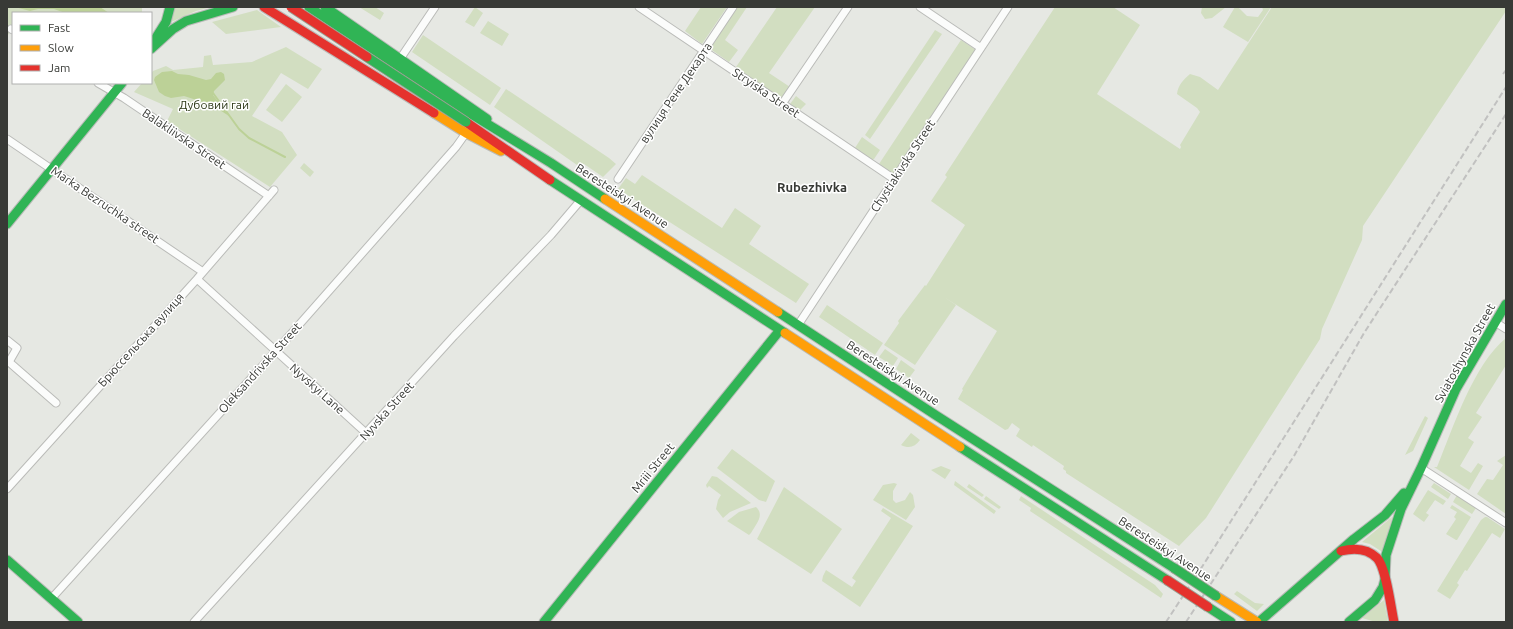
<svg xmlns="http://www.w3.org/2000/svg" width="1513" height="629" font-family="Ubuntu,sans-serif">
	<rect width="100%" height="100%" fill="#e6e8e3"/>
	<path fill="#d2dec1" d="M 7,7 L 142,7 L 142,13 L 13,13 L 13,29 L 7,36 Z
		M 174,7 L 211,7 L 196,11 L 171,22 Z
		M 359,7 L 375,7 L 384,13 L 380,20 Z
		M 475,7 L 483,13 L 474,27 L 465,22 Z
		M 701,7 L 727,7 L 702,44 L 685,31 Z
		M 738,7 L 747,7 L 725,40 L 738,50 L 729,62 L 709,48 Z
		M 777,7 L 815,7 L 769,73 L 790,87 L 783,98 L 780,98 L 736,67 Z
		M 1055,7 L 1113,7 L 1140,25 L 1097,94 L 1180,149 L 1181,147 L 1180,145 L 1200,112 L 1197,108 L 1177,94 C 1178,85 1184,79 1190,74 L 1200,77 L 1218,90 L 1272,7 L 1506,7 L 1506,11 L 1363,226 L 1362,240 L 1322,329 L 1320,339 L 1206,518 L 1179,546 L 1066,473 L 1066,471 L 1063,469 L 1064,466 L 1033,445 L 1032,447 L 1016,436 L 1020,429 L 1012,423 L 1008,429 L 1005,430 L 958,399 L 963,390 L 962,389 L 997,331 L 944,297 L 956,305 L 915,365 L 884,345 L 899,323 L 898,321 L 925,285 L 926,286 L 965,225 L 931,201 L 947,177 L 945,175 Z
		M 1202,7 L 1226,7 L 1212,18 L 1205,19 L 1201,13 Z
		M 1235,7 L 1238,7 L 1247,16 L 1258,17 L 1263,10 L 1262,7 L 1271,7 L 1248,42 L 1223,27 Z
		M 257,10 L 281,27 L 226,34 L 212,22 Z
		M 488,21 L 509,34 L 502,46 L 480,33 Z
		M 935,30 L 942,34 L 870,139 L 865,135 Z
		M 423,35 L 501,88 L 490,105 L 412,52 Z
		M 961,40 L 976,50 L 893,174 L 879,164 Z
		M 286,47 L 322,69 L 308,89 L 281,73 L 252,116 L 282,132 L 297,155 L 270,187 L 167,121 L 173,109 L 134,92 L 142,83 L 151,83 L 151,74 L 153,71 L 166,66 L 173,70 L 203,67 L 204,56 L 211,55 L 213,65 L 252,62 Z
		M 286,84 L 302,97 L 282,122 L 266,110 Z
		M 506,89 L 609,158 L 616,164 L 603,177 L 584,164 L 577,165 L 494,107 Z
		M 796,96 L 806,104 L 799,111 L 790,104 Z
		M 862,137 L 880,150 L 874,159 L 870,160 L 856,151 L 855,148 Z
		M 304,163 L 314,172 L 310,177 L 300,168 Z
		M 642,175 L 722,228 L 735,208 L 761,226 L 749,244 L 809,284 L 796,303 L 618,189 L 626,178 L 635,184 Z
		M 827,305 L 883,343 L 875,355 L 819,317 Z
		M 1506,338 L 1506,365 L 1476,413 L 1482,417 L 1468,438 L 1474,442 L 1460,466 L 1471,473 L 1478,463 L 1483,466 L 1469,490 L 1434,467 L 1437,467 C 1453,428 1473,365 1506,338 Z
		M 885,349 L 898,358 L 893,366 L 879,357 Z
		M 901,360 L 915,370 L 909,378 L 896,369 Z
		M 1425,416 L 1428,418 L 1413,451 L 1405,455 Z
		M 911,433 L 920,440 C 915,447 909,449 901,445 Z
		M 732,449 L 775,481 L 766,502 L 759,500 L 717,468 Z
		M 1506,455 L 1506,496 L 1505,499 L 1506,500 L 1506,514 L 1477,494 L 1487,479 L 1493,480 L 1503,465 L 1497,461 Z
		M 941,466 L 951,470 L 945,479 L 931,470 Z
		M 712,476 L 717,477 L 751,503 L 730,512 L 723,518 L 716,509 L 718,500 L 721,495 L 709,486 L 707,488 L 706,485 Z
		M 955,481 L 996,511 L 994,514 L 954,485 Z
		M 894,483 L 897,484 L 893,491 L 893,500 L 896,503 L 905,500 L 910,492 L 913,495 L 915,507 L 906,520 L 873,500 L 883,485 Z
		M 1434,483 L 1451,494 L 1448,499 L 1431,487 Z
		M 969,484 L 984,495 L 982,497 L 967,487 Z
		M 784,487 L 842,529 L 811,574 L 757,539 Z
		M 1428,490 L 1446,501 L 1443,505 L 1435,500 L 1426,513 L 1429,515 L 1424,522 L 1413,514 Z
		M 1457,495 L 1475,506 L 1476,508 L 1472,514 L 1453,502 Z
		M 986,496 L 1001,507 L 999,509 L 984,499 Z
		M 1021,496 L 1155,585 L 1163,594 L 1161,598 L 1030,511 L 1031,508 L 1019,500 Z
		M 1452,505 L 1471,517 L 1457,540 L 1456,540 L 1446,534 L 1456,519 L 1454,517 L 1457,512 L 1450,508 Z
		M 756,507 C 765,515 756,524 751,533 L 749,535 L 727,521 L 739,512 Z
		M 883,508 L 913,526 L 860,607 L 822,581 L 823,576 L 826,570 L 852,587 L 856,581 L 852,578 L 891,518 L 881,511 Z
		M 1392,517 L 1384,553 L 1370,544 L 1362,542 Z
		M 1485,517 L 1487,517 L 1505,529 L 1500,538 L 1492,533 L 1467,571 L 1465,570 L 1457,583 L 1459,585 L 1450,599 L 1437,591 L 1481,520 Z
		M 1237,591 L 1255,603 L 1264,604 L 1257,611 L 1234,594 Z
		M 1384,600 L 1388,622 L 1376,622 L 1362,618 Z"/>
	<path fill="#bcd197" d="M 15,7 L 100,7 L 109,13 L 65,13 L 54,9 L 38,9 L 30,11 Z
		M 172,71 L 178,74 L 189,75 L 206,80 L 211,79 L 216,73 L 221,72 L 224,74 L 225,80 L 214,91 L 213,95 L 229,116 L 212,105 L 184,96 L 171,98 L 165,96 L 159,92 L 154,80 L 155,77 L 162,72 Z"/>
	<g fill="none" stroke-linecap="round" stroke-linejoin="round">
		<path stroke="#bcd197" stroke-width="2" d="M 213,93 L 239,129 L 249,138 L 285,157"/>
		<defs>
			<path id="street" d="M 639,7 L 894,179
				M 920,7 L 981,48
				M 11,29 L 13,30
				M 400,59 L 435,7
				M 98,83 L 124,98 L 269,196
				M 782,104 L 848,7
				M 7,139 L 203,272
				M 618,179 L 733,7
				M 197,279 L 366,433
				M 1495,322 L 1506,329
				M 798,325 L 1008,7
				M 7,340 L 17,348 L 9,362 L 56,403
				M 1421,468 L 1506,523
				M 7,489 L 197,279 L 274,190
				M 51,599 L 275,352 L 456,147 L 466,133
				M 194,622 L 454,336 L 551,235 L 580,201"/>
			<path id="fast" d="M 309,7 L 471,114 L 551,163 L 605,199
				M 325,7 L 487,119
				M 154,41 L 166,22 L 170,7
				M 151,49 L 173,29 L 186,21 L 233,7
				M 550,180 L 785,333
				M 7,224 L 122,83
				M 778,312 L 937,416 L 1174,568
				M 960,447 L 1167,580
				M 7,560 L 78,622
				M 1208,607 L 1231,622
				M 544,622 L 780,330
				M 1259,622 L 1354,539 L 1385,515 L 1404,493
				M 1349,622 L 1375,600 L 1383,587 L 1385,579 L 1386,555 L 1401,509 L 1421,468 L 1456,389 L 1506,304"/>
			<path id="slow" d="M 434,113 L 466,133 L 501,151
				M 605,199 L 778,312
				M 785,333 L 960,447
				M 1216,596 L 1257,622"/>
			<path id="jam" d="M 264,7 L 434,113
				M 466,122 L 550,180
				M 1341,551 C 1353,548 1367,548 1377,558 C 1386,567 1391,608 1394,622"/>
		</defs>
		<use href="#street" stroke="#babbb8" stroke-width="9"/>
		<use href="#fast" stroke="#babbb8" stroke-width="11"/>
		<use href="#slow" stroke="#babbb8" stroke-width="11"/>
		<use href="#jam" stroke="#babbb8" stroke-width="11"/>
		<use href="#street" stroke="#fbfcfb" stroke-width="7"/>
		<use href="#fast" stroke="#30b455" stroke-width="9"/>
		<use href="#slow" stroke="#ff9f0a" stroke-width="9"/>
		<use href="#jam" stroke="#e5322d" stroke-width="9"/>
		<path stroke="#c1c1c0" stroke-width="2" stroke-dasharray="6 3" stroke-linecap="butt" d="M 1503,74 L 1506,70
			M 1166,622 L 1200,570 L 1506,87
			M 1186,622 L 1294,456 L 1364,333 L 1506,114"/>
		<defs>
			<path id="fast-bridge" d="M 367,57 L 466,122
				M 1174,568 L 1216,596"/>
			<path id="jam-bridge" d="M 291,7 L 367,57
				M 1167,580 L 1208,607"/>
		</defs>
		<use href="#fast-bridge" stroke="#9a9f92" stroke-width="11" stroke-linecap="butt"/>
		<use href="#jam-bridge" stroke="#9a9f92" stroke-width="11" stroke-linecap="butt"/>
		<use href="#fast-bridge" stroke="#30b455" stroke-width="9"/>
		<use href="#jam-bridge" stroke="#e5322d" stroke-width="9"/>
	</g>
	<g text-anchor="middle" stroke-width="3" stroke-linejoin="round" paint-order="stroke">
		<g font-size="12" fill="#383a36" stroke="#fff">
			<text transform="translate(676 93) rotate(-56)" y="4">вулиця Рене Декарта</text>
			<text transform="translate(766 93) rotate(34)" y="4">Stryiska Street</text>
			<text transform="translate(184 139) rotate(34)" y="4">Balakliivska Street</text>
			<text transform="translate(903 166) rotate(-57)" y="4">Chystiakivska Street</text>
			<text transform="translate(622 196) rotate(33)" y="4">Beresteiskyi Avenue</text>
			<text transform="translate(105 205) rotate(34)" y="4">Marka Bezruchka street</text>
			<text transform="translate(141 340) rotate(-48)" y="4">Брюссельська вулиця</text>
			<text transform="translate(1465 353) rotate(-61)" y="4">Sviatoshynska Street</text>
			<text transform="translate(260 368) rotate(-48)" y="4">Oleksandrivska Street</text>
			<text transform="translate(893 373) rotate(33)" y="4">Beresteiskyi Avenue</text>
			<text transform="translate(317 389) rotate(42)" y="4">Nyvskyi Lane</text>
			<text transform="translate(387 411) rotate(-48)" y="4">Nyvska Street</text>
			<text transform="translate(653 468) rotate(-51)" y="4">Mriii Street</text>
			<text transform="translate(1165 549) rotate(33)" y="4">Beresteiskyi Avenue</text>
		</g>
		<g font-size="12" fill="#2c3816" stroke="#fff">
			<text x="214" y="109">Дубовий гай</text>
		</g>
		<g font-size="13" font-weight="bold" fill="#383a36" stroke="#fff">
			<text x="812" y="192">Rubezhivka</text>
		</g>
	</g>
	<rect width="1513" height="629" fill="none" stroke="#383a36" stroke-width="16"/>
	<rect x="12" y="12" width="140" height="72" fill="#ffffff" stroke="#afb0af"/>
	<rect x="20" y="25" width="20" height="6" fill="#30b455" stroke="#afb0af"/>
	<text x="48" y="32" font-size="12" fill="#383a36">Fast</text>
	<rect x="20" y="45" width="20" height="6" fill="#ff9f0a" stroke="#afb0af"/>
	<text x="48" y="52" font-size="12" fill="#383a36">Slow</text>
	<rect x="20" y="65" width="20" height="6" fill="#e5322d" stroke="#afb0af"/>
	<text x="48" y="72" font-size="12" fill="#383a36">Jam</text>
</svg>
